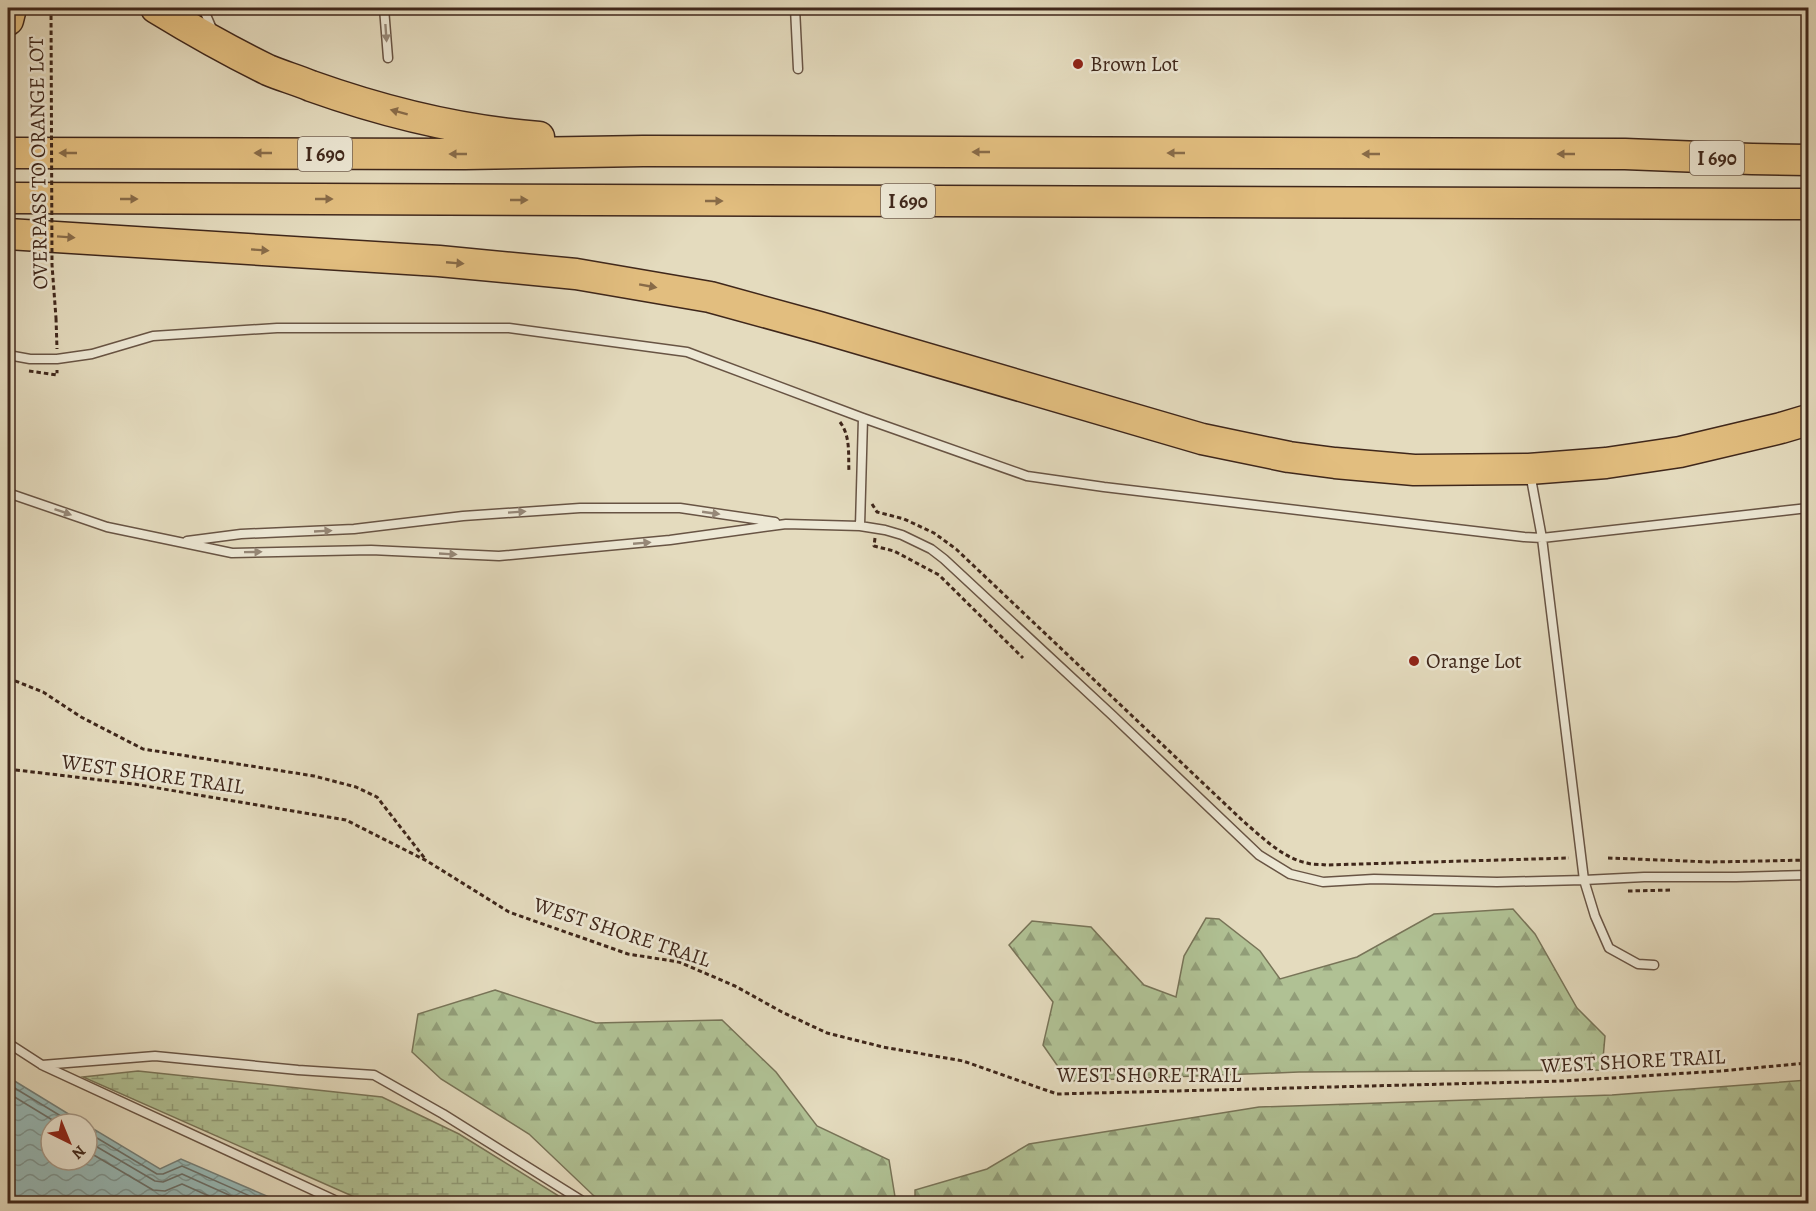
<svg xmlns="http://www.w3.org/2000/svg" width="1816" height="1211" font-family="Alegreya,serif">
	<defs>
		<pattern id="forest-firs" width="22" height="20" patternUnits="userSpaceOnUse" patternTransform="scale(1.5)"><rect width="22" height="20" fill="#b0c194"/><path d="M5 1l3.5 6h-7zM16 11l3.5 6h-7z" fill="#919d78"/></pattern>
		<pattern id="wetland-marsh" width="20" height="14" patternUnits="userSpaceOnUse" patternTransform="scale(1.5)"><rect width="20" height="14" fill="#b0c194"/><path d="M1 5h8M5 5V1M11 12h8M15 12V8" fill="none" stroke="#919d78"/></pattern>
		<pattern id="water-waves" width="16" height="10" patternUnits="userSpaceOnUse" patternTransform="scale(1.5)"><rect width="16" height="10" fill="#97bab8"/><path d="M0 5q4-4 8 0t8 0" fill="none" stroke="#7d9795"/></pattern>
	</defs>
	<rect width="100%" height="100%" fill="#e4dbbe"/>
	<filter id="stains"><feTurbulence type="fractalNoise" baseFrequency=".00333" numOctaves="4"/><feColorMatrix values="0 0 0 0 .2 0 0 0 0 .09 0 0 0 0 .02 0 0 0 .5 -.17"/></filter>
	<radialGradient id="worn" r=".72"><stop offset=".6" stop-color="#630" stop-opacity="0"/><stop offset="1" stop-color="#630" stop-opacity=".3"/></radialGradient>
	<path fill="url(#forest-firs)" stroke="#787458" stroke-width="1.5" d="M 1513,909 L 1535,934 L 1577,1008 L 1605,1036 L 1602,1070 L 1299,1072 L 1068,1081 L 1043,1045 L 1053,1002 L 1009,945 L 1032,921 L 1091,927 L 1144,985 L 1176,997 L 1184,956 L 1206,918 L 1219,919 L 1260,951 L 1280,979 L 1357,957 L 1434,914 Z
		M 495,990 L 596,1023 L 722,1020 L 776,1072 L 817,1126 L 889,1160 L 896,1203 L 607,1203 L 594,1196 L 529,1134 L 441,1079 L 412,1052 L 418,1014 Z
		M 1808,1080 L 1808,1203 L 915,1203 L 915,1190 L 987,1169 L 1029,1144 L 1259,1107 L 1612,1095 Z"/>
	<path fill="url(#wetland-marsh)" stroke="#787458" stroke-width="1.5" d="M 138,1071 L 382,1097 L 459,1134 L 570,1203 L 368,1203 L 83,1077 Z"/>
	<path fill="url(#water-waves)" stroke="#747f79" stroke-width="1.5" d="M 8,1077 L 85,1124 L 51,1124 L 51,1160 L 87,1160 L 87,1125 L 160,1169 L 181,1159 L 283,1203 L 8,1203 Z"/>
	<g fill="none" stroke-linecap="round" stroke-linejoin="round">
		<path stroke="#6b706a" stroke-width="1.5" d="M 8,1084 L 74,1124
			M 8,1093 L 59,1124
			M 87,1132 L 157,1174 L 163,1174 L 182,1166 L 268,1204
			M 87,1141 L 155,1181 L 163,1182 L 182,1174 L 249,1204
			M 87,1151 L 153,1190 L 165,1191 L 182,1184 L 227,1204"/>
		<defs>
			<path id="lane" d="M 203,8 L 213,31
				M 384,8 L 388,58
				M 795,8 L 798,69
				M 8,355 L 30,359 L 57,359 L 92,354 L 153,336 L 277,328 L 509,328 L 687,352 L 863,418 L 1027,476 L 1104,487 L 1524,537 L 1542,538 L 1808,508
				M 1530,473 L 1542,538 L 1584,880 L 1595,916 L 1609,948 L 1638,964 L 1654,965
				M 8,493 L 107,527 L 232,553 L 371,550 L 499,556 L 670,540 L 786,524 L 860,526 L 885,530 L 902,535 L 931,549 L 944,559 L 1112,715 L 1259,855 L 1290,874 L 1323,882 L 1374,879 L 1497,882 L 1584,880 L 1644,877 L 1736,877 L 1808,875
				M 860,526 L 863,418
				M 187,541 L 241,534 L 354,529 L 463,516 L 580,508 L 680,508 L 775,522
				M 8,1043 L 42,1065 L 343,1204
				M 42,1065 L 155,1056 L 298,1070 L 374,1075 L 443,1114 L 587,1204"/>
			<path id="highway" d="M 156,8 C 192,30 229,51 268,70 C 282,76 297,80 311,86 C 384,112 462,131 539,137
				M 8,20 L 11,8
				M 8,153 L 465,154 L 643,151 L 1625,154 L 1752,159 L 1808,160
				M 8,198 L 1808,204
				M 8,234 L 439,261 L 576,274 L 710,297 L 819,327 L 1202,439 L 1289,457 L 1335,463 L 1414,470 L 1529,469 L 1606,463 L 1680,452 L 1781,428 L 1808,420"/>
		</defs>
		<use href="#lane" stroke="#685444" stroke-width="11"/>
		<use href="#highway" stroke="#3f271b" stroke-width="33"/>
		<path stroke="#3f271b" stroke-width="3" stroke-dasharray="4.5 3" stroke-linecap="butt" d="M 56,318 L 57,349
			M 29,371 L 57,375 L 57,370
			M 840,422 C 851,437 848,455 849,472
			M 872,504 L 877,512 L 904,519 L 934,533 L 956,549 L 1243,821 C 1261,836 1282,858 1307,863 C 1313,865 1320,864 1326,865 L 1569,858
			M 875,538 L 874,546 L 894,551 L 939,575 L 1023,658
			M 8,678 L 43,692 L 81,717 L 143,749 L 314,776 L 356,787 L 377,797 L 426,860
			M 8,769 L 134,784 L 346,820 L 427,861 L 509,912 L 628,954 L 679,962 L 735,986 L 782,1012 L 827,1033 L 883,1047 L 963,1061 L 1057,1094 L 1564,1081 L 1720,1071 L 1808,1063
			M 1608,858 L 1711,862 L 1808,860
			M 1628,891 L 1672,890"/>
		<use href="#lane" stroke="#ede8d5" stroke-width="8"/>
		<use href="#highway" stroke="#e2be7f" stroke-width="30"/>
		<path stroke="#3f271b" stroke-width="3" stroke-dasharray="4.5 3" stroke-linecap="butt" d="M 51,8 L 52,265 L 56,318"/>
	</g>
	<defs><path id="oneway-solid" d="M-6-.8H1V-3.2L6.5 0L1 3.2V.8H-6Z" transform="scale(1.5)"/></defs>
	<g fill="#968878">
		<use href="#oneway-solid" transform="translate(386 33) rotate(86)"/>
		<use href="#oneway-solid" transform="translate(63 512) rotate(19)"/>
		<use href="#oneway-solid" transform="translate(517 512) rotate(-4)"/>
		<use href="#oneway-solid" transform="translate(711 513) rotate(8)"/>
		<use href="#oneway-solid" transform="translate(323 531) rotate(-3)"/>
		<use href="#oneway-solid" transform="translate(642 543) rotate(-5)"/>
		<use href="#oneway-solid" transform="translate(253 552) rotate(-1)"/>
		<use href="#oneway-solid" transform="translate(448 554) rotate(3)"/>
	</g>
	<g fill="#886b48">
		<use href="#oneway-solid" transform="translate(399 112) rotate(-165)"/>
		<use href="#oneway-solid" transform="translate(981 152) rotate(-180)"/>
		<use href="#oneway-solid" transform="translate(68 153) rotate(-180)"/>
		<use href="#oneway-solid" transform="translate(263 153) rotate(-180)"/>
		<use href="#oneway-solid" transform="translate(1176 153) rotate(-180)"/>
		<use href="#oneway-solid" transform="translate(458 154) rotate(180)"/>
		<use href="#oneway-solid" transform="translate(1371 154) rotate(-180)"/>
		<use href="#oneway-solid" transform="translate(1566 154) rotate(180)"/>
		<use href="#oneway-solid" transform="translate(129 199)"/>
		<use href="#oneway-solid" transform="translate(324 199)"/>
		<use href="#oneway-solid" transform="translate(519 200)"/>
		<use href="#oneway-solid" transform="translate(714 201)"/>
		<use href="#oneway-solid" transform="translate(66 237) rotate(4)"/>
		<use href="#oneway-solid" transform="translate(260 250) rotate(4)"/>
		<use href="#oneway-solid" transform="translate(455 263) rotate(5)"/>
		<use href="#oneway-solid" transform="translate(648 286) rotate(10)"/>
	</g>
	<g fill="#8f2418" stroke="#ede8d5" stroke-width="2">
		<circle cx="1078" cy="64" r="6"/>
		<circle cx="1414" cy="661" r="6"/>
	</g>
	<g text-anchor="middle" stroke-width="5" stroke-linejoin="round" paint-order="stroke">
		<g fill="#ede8d5" stroke="#736153" stroke-width="1.5">
			<rect x="298" y="137" width="54" height="34" rx="4.5"/>
			<rect x="1690" y="141" width="54" height="34" rx="4.5"/>
			<rect x="881" y="184" width="54" height="34" rx="4.5"/>
		</g>
		<g font-size="20" font-weight="bold" fill="#3f271b">
			<text x="325" y="161">I 690</text>
			<text x="1717" y="165">I 690</text>
			<text x="908" y="208">I 690</text>
		</g>
		<g font-size="21" fill="#3f271b" stroke="#ede8d5" text-anchor="start">
			<text x="1090" y="71">Brown Lot</text>
			<text x="1426" y="668">Orange Lot</text>
		</g>
		<g font-size="21" fill="#3f271b" stroke="#ede8d5">
			<text transform="translate(38 163) rotate(-91)" y="7">OVERPASS TO ORANGE LOT</text>
			<text transform="translate(153 774) rotate(8)" y="7">WEST SHORE TRAIL</text>
			<text transform="translate(622 932) rotate(18)" y="7">WEST SHORE TRAIL</text>
			<text transform="translate(1633 1061) rotate(-3)" y="7">WEST SHORE TRAIL</text>
			<text x="1149" y="1082">WEST SHORE TRAIL</text>
		</g>
	</g>
	<rect width="1816" height="1211" fill="none" stroke="#e4dbbe" stroke-width="30"/>
	<rect x="9" y="9" width="1798" height="1193" fill="none" stroke="#3f271b" stroke-width="3"/>
	<rect x="15" y="15" width="1786" height="1181" fill="none" stroke="#3f271b" stroke-width="1.5"/>
	<g transform="translate(69 1142) rotate(137)"><circle r="28" fill="#ede8d5" stroke="#a79b8b" stroke-width="1.5"/>
	<path d="M0-4.5L10 22L0 15L-10 22Z" fill="#8f2418"/>
	<text y="-9" font-size="16" font-weight="bold" text-anchor="middle" fill="#3f271b">N</text>
	</g>
	<rect width="100%" height="100%" filter="url(#stains)"/>
	<rect width="100%" height="100%" fill="url(#worn)"/>
</svg>
